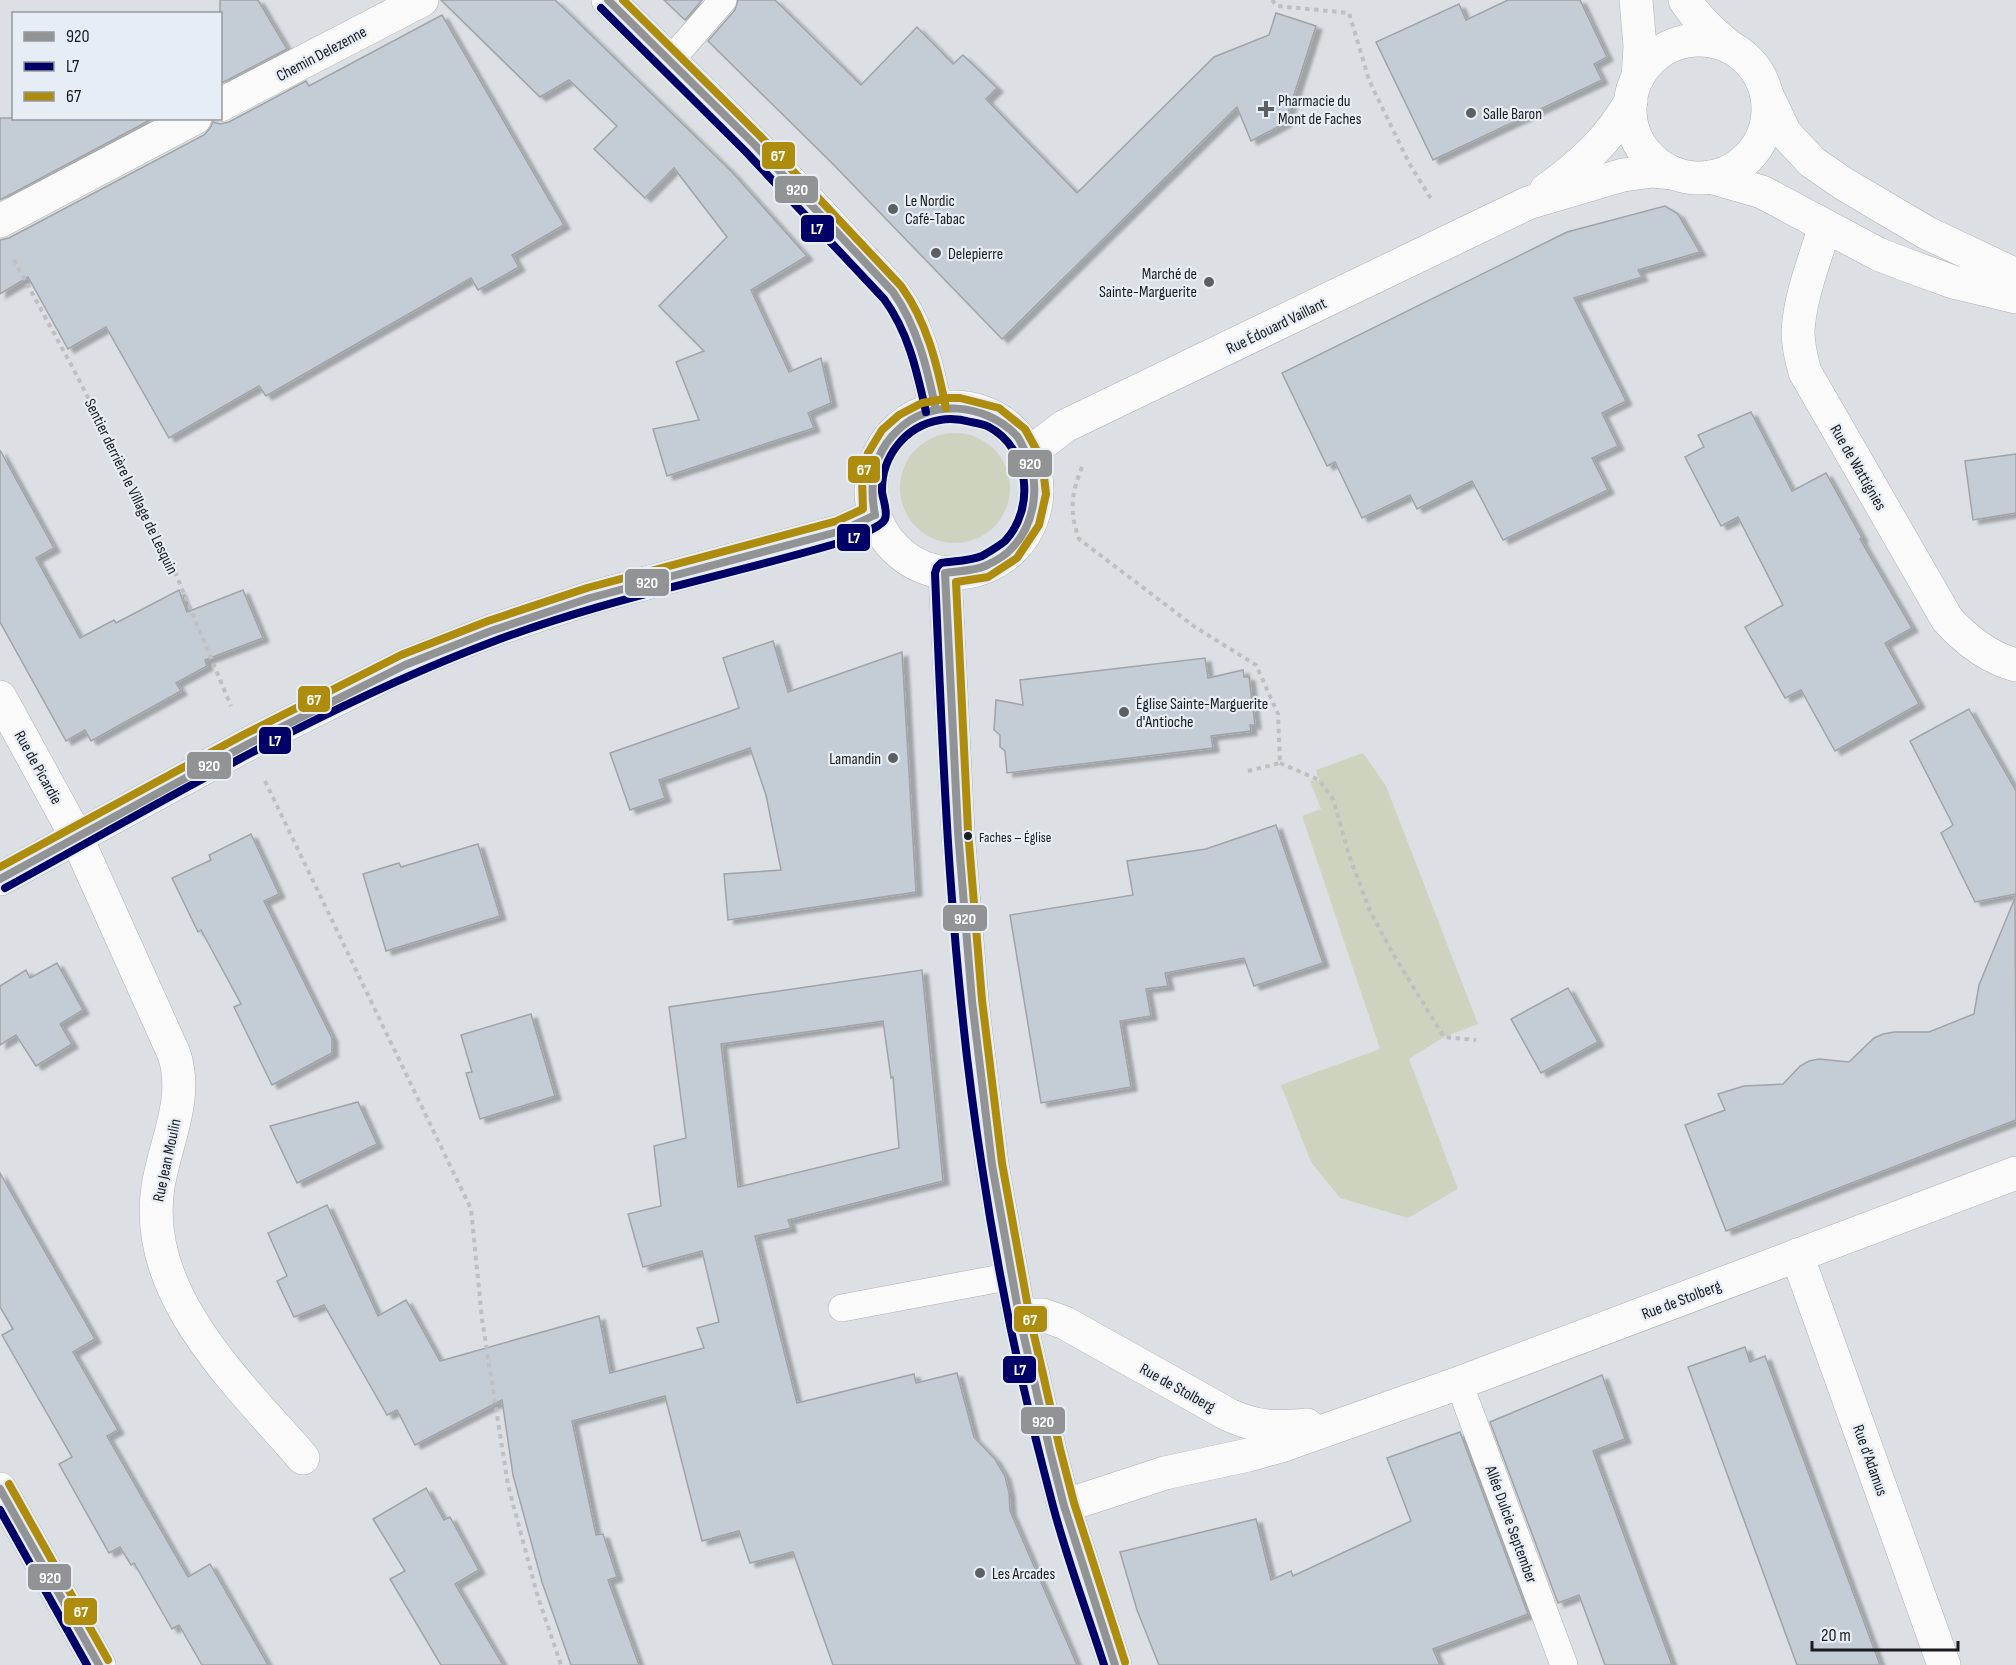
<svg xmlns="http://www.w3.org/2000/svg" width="2016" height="1665" viewBox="0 0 2016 1665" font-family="'Sofia Sans Condensed',sans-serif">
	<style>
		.green { fill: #cdd3bf }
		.building { fill: #c4ccd6; stroke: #a1a4a6; stroke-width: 1.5; fill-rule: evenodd; filter: url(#shadow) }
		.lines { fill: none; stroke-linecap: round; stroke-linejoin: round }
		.lane-casing { stroke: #adb0b3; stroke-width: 28 }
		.street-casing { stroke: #adb0b3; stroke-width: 34 }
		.secondary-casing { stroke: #adb0b3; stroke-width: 34 }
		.path { stroke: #bebfc0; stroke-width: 4; stroke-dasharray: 4.5 4.5; stroke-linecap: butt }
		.lane { stroke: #fafafb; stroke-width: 27 }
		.street { stroke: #fafafb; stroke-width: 33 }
		.secondary { stroke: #fafafb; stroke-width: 33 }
		.bus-1-casing { stroke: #e6edf5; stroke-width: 12 }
		.bus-2-casing { stroke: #e6edf5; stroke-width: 12 }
		.bus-3-casing { stroke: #e6edf5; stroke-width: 12 }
		.bus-1 { stroke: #929394; stroke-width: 8 }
		.bus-2 { stroke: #006; stroke-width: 8 }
		.bus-3 { stroke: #ae8c0d; stroke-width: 8 }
		.poi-dot { fill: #5d6063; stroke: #e6edf5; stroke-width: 2 }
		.bus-dot { fill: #191b1e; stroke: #e6edf5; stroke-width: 2 }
		.labels { text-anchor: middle; stroke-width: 4.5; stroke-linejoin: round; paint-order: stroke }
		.bus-label { font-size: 14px; fill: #191b1e; stroke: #e6edf5; text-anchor: start }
		.street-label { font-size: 16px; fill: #191b1e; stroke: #e6edf5 }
		.poi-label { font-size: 16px; fill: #191b1e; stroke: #e6edf5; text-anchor: start }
		.line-badge { stroke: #e6edf5; stroke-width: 2 }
		.badge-label { font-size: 16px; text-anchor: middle; font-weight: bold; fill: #fff }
	</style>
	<defs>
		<filter id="shadow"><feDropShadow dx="6" dy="4" stdDeviation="1.5" flood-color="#0004"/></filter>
	</defs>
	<rect width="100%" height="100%" fill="#dce0e4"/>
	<g class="green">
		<circle cx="955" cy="488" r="55"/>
		<path d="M 1363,753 L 1386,786 L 1478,1024 L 1444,1037 L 1409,1059 L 1458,1189 L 1408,1218 L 1340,1198 L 1311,1162 L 1281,1085 L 1380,1049 L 1302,816 L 1321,809 L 1310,781 L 1319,780 L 1316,770 Z"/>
	</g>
	<g class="building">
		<path d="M 220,0 L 258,0 L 287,49 L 220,84 Z"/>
		<path d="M 441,0 L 555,0 L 731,171 L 807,256 L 751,290 L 789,372 L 821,358 L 831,403 L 808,413 L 814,428 L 667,476 L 653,429 L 699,420 L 676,362 L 704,351 L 659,306 L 727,237 L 674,168 L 645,198 L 594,149 L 617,126 L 569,80 L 540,97 Z"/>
		<path d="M 664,0 L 702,0 L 685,20 Z"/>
		<path d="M 738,0 L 775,0 L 861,85 L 917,27 L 953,64 L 963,55 L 997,88 L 986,99 L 1077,193 L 1214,57 L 1269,35 L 1276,13 L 1316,26 L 1285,123 L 1251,141 L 1237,107 L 1002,339 L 832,163 L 708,41 L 735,10 Z"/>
		<path d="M 1508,0 L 1580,0 L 1607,57 L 1594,64 L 1602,80 L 1433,160 L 1376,42 L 1459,4 L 1466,20 Z"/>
		<path d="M 442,15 L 564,225 L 512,255 L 519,267 L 478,290 L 471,278 L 266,396 L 259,386 L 169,438 L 106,327 L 68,349 L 28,277 L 0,294 L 0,240 L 9,238 L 204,135 L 210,128 L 213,122 L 220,124 L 229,122 L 306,81 L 309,86 Z"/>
		<path d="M 0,118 L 154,118 L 0,200 Z"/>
		<path d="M 1665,206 L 1678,214 L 1700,252 L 1638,270 L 1642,277 L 1574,298 L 1626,401 L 1602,413 L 1618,446 L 1592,458 L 1608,490 L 1503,540 L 1472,481 L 1417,509 L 1410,495 L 1362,518 L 1335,462 L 1327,466 L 1282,373 L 1567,232 Z"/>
		<path d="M 1751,412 L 1792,491 L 1826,473 L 1862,538 L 1860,539 L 1912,628 L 1885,643 L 1919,704 L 1835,751 L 1801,690 L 1785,698 L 1745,627 L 1783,605 L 1738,517 L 1721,526 L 1685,457 L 1704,447 L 1698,435 Z"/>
		<path d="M 0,450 L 54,548 L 36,558 L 80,638 L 114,620 L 116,623 L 179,590 L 187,612 L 243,590 L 263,638 L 205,660 L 207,666 L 176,683 L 181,691 L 91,741 L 85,730 L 66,741 L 0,622 Z"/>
		<path d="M 2016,454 L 2016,513 L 1973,520 L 1965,461 Z"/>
		<path d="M 773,641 L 788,692 L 902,652 L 916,892 L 728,920 L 724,874 L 781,870 L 766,795 L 750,748 L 659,780 L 665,798 L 630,810 L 610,753 L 739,708 L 723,658 Z"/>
		<path d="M 1205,658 L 1208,678 L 1243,670 L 1244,677 L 1249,677 L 1255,725 L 1250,725 L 1251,731 L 1211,736 L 1213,748 L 1007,773 L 1005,751 L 1000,747 L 1000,735 L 994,730 L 996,700 L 1023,705 L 1020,680 Z"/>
		<path d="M 1969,709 L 2016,791 L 2016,894 L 1975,902 L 1941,833 L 1953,825 L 1910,741 Z"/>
		<path d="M 1276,825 L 1323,963 L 1254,986 L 1244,958 L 1165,973 L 1168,986 L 1146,989 L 1151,1016 L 1120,1021 L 1131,1087 L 1041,1103 L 1010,915 L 1133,895 L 1127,861 L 1206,849 Z"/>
		<path d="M 251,834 L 279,894 L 264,901 L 332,1038 L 332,1053 L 272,1085 L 234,1007 L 241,1004 L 201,930 L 198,932 L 172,878 L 211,860 L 209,855 Z"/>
		<path d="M 478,844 L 500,916 L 386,951 L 363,874 L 399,863 L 401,867 Z"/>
		<path d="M 2015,898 L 2016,1120 L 1726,1231 L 1685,1125 L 1725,1110 L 1718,1094 L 1744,1086 L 1783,1084 L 1800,1066 L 1809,1061 L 1819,1059 L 1849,1062 L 1874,1038 L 1883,1034 L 1894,1032 L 1929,1032 L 1974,1014 L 1979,985 Z"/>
		<path d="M 57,963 L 83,1010 L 60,1024 L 72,1044 L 36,1066 L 16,1035 L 0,1045 L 0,986 L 26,970 L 30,978 Z"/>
		<path d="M 922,970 L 943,1181 L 788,1220 L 791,1228 L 755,1236 L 797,1403 L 914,1374 L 916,1383 L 957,1373 L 974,1437 L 995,1459 L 1005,1476 L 1009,1493 L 1010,1511 L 1077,1665 L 833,1665 L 793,1552 L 750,1563 L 739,1531 L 702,1541 L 665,1396 L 572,1421 L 596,1535 L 603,1534 L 617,1577 L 608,1580 L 639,1665 L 571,1665 L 542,1582 L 513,1475 L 502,1400 L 415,1445 L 397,1410 L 387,1415 L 324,1305 L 294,1317 L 277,1281 L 287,1276 L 268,1233 L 327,1205 L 378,1316 L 406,1300 L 440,1361 L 599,1316 L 610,1373 L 704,1348 L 697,1328 L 719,1322 L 702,1251 L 643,1267 L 628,1214 L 661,1206 L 654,1146 L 686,1138 L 669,1007 ZM 883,1021 L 891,1078 L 893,1077 L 899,1148 L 738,1187 L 721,1044 Z"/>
		<path d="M 1568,988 L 1598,1042 L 1541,1073 L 1511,1019 Z"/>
		<path d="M 531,1014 L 555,1096 L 480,1119 L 466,1073 L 472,1072 L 461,1035 Z"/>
		<path d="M 358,1102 L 377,1144 L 297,1183 L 270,1126 Z"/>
		<path d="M 0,1173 L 95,1339 L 73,1352 L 118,1430 L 107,1436 L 188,1577 L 210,1564 L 268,1665 L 202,1665 L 179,1625 L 172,1629 L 134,1563 L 131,1565 L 120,1547 L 109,1553 L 59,1464 L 72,1457 L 2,1335 L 13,1329 L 0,1307 Z"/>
		<path d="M 1745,1347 L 1750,1362 L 1765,1356 L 1880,1665 L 1797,1665 L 1688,1367 Z"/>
		<path d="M 1602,1375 L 1625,1439 L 1593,1451 L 1672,1665 L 1605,1665 L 1579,1595 L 1558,1603 L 1490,1422 Z"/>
		<path d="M 1460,1432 L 1528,1614 L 1433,1649 L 1440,1665 L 1159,1665 L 1137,1610 L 1120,1552 L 1256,1519 L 1271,1580 L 1291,1571 L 1293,1576 L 1411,1521 L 1387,1458 Z"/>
		<path d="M 426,1488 L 444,1520 L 450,1517 L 479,1570 L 455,1584 L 503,1665 L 441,1665 L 390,1579 L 405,1571 L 373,1519 Z"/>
	</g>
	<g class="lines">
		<defs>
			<g id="lane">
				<path d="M 670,61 L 723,0"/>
				<path d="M 842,1308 L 1012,1276"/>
				<path d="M 1459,1383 L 1564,1665"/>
			</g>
			<g id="street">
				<path d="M 220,105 L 422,0"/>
				<path d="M 0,221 L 195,118"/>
				<path d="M 1825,226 C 1815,259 1800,296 1798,331 C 1798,345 1801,358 1805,372 L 1947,619 C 1966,640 1989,658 2016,665"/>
				<path d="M 0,697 L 76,836 L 174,1054 C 189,1099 165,1142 158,1187 C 141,1294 239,1384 303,1458"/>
				<path d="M 0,879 L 248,744 L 405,665 L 491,631 L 590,598 L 841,531 L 875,515"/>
				<path d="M 1797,1255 L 1944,1665"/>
				<path d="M 1019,1315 L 1043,1315 L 1065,1323 L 1229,1415 C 1258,1428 1276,1428 1307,1425"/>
				<path d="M 0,1489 L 99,1665"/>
				<path d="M 1064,1506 L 1165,1473 L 1248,1455 L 1281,1446 L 1459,1383 L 2016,1173"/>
			</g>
			<g id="secondary">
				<path d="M 608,0 C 686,76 765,153 839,234 C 861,259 891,284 907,314 C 923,345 929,376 936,410"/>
				<path d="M 1636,0 L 1640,46 L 1638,77"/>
				<path d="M 1685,0 C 1697,19 1712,33 1730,47"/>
				<circle cx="1699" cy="109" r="69"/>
				<path d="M 1768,97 L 1785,133 L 1812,162 L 1844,184 L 1927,233 L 2016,275"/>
				<path d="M 1710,177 L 1762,192 L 1878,254 L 1909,266 L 1953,282 L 2016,297"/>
				<path d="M 1546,190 C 1581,165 1610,139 1631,101"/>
				<circle cx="954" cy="490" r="83"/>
				<path d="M 1028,454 L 1065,426 L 1528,203 L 1623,175 L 1653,171 L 1673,173"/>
				<path d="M 945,573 L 958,832 L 972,1001 L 992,1165 L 1019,1315 L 1050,1451 L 1064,1506 L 1115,1665"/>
			</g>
		</defs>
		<use href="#lane" class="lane-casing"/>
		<use href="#street" class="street-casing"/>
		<use href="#secondary" class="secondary-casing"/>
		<g class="path">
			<path d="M 1272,0 L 1277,6 L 1349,13 L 1369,80 L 1409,163 L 1433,202"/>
			<path d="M 14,260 L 74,370 L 167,553 L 231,706"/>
			<path d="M 1082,467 C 1071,495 1069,511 1079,539 L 1195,627 L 1256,665 L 1278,714 L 1280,763 L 1244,772"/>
			<path d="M 1280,763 L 1319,780 L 1333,799 L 1350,858 L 1370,911 L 1393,954 L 1444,1037 L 1476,1040"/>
			<path d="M 265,781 L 471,1209 L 482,1319 L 508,1485 L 537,1594 L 561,1665"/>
		</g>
		<use href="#lane" class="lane"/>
		<use href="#street" class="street"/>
		<use href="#secondary" class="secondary"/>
		<defs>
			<g id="bus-1">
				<path d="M 608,0 L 754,144 L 893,292 C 918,328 927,368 936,410"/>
				<path d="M 875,515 C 869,484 873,454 897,431 C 929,398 985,403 1016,435 C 1020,439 1022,446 1025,451 C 1041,481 1036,523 1012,548 C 1006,555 994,562 985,566 C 974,571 957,571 945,573 L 958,832 L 972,1001 L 992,1165 L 1019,1315 L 1050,1451 L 1064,1506 L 1115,1665"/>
				<path d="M 0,879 L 248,744 L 405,665 L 491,631 L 590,598 L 841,531 L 875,515"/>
				<path d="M 0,1489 L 99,1665"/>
			</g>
			<g id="bus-2">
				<path d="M 601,8 L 746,152 L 884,299 C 909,333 917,372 926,412"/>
				<path d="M 5,888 C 164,801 322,706 492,642 C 607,598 728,576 845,541 C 854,537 882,527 885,519 C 888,511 883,500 882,492 C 881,457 905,426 940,420 C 951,418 960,419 971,422 C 977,423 984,424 989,427 C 1029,448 1036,508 1005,541 C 999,546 989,552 982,556 C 970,561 954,561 941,563 L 937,567 L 935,573 C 943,771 951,971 982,1167 C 999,1281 1023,1395 1053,1506 C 1067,1559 1087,1612 1104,1665"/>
				<path d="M 0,1510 L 87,1665"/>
			</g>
			<g id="bus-3">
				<path d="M 623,0 L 761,137 L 901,286 C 927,322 937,364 946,408"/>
				<path d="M 0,867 L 243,735 L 401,655 L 488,621 L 587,588 L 837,521 L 863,509 L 862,479 L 868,453 L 882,430 L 899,415 L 922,403 L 949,398 L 960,398 L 999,408 L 1025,429 L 1042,460 L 1046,494 L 1039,525 L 1017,558 L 988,577 L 956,582 L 968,831 L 982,1000 L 1002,1163 L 1029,1313 L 1060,1449 L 1074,1503 L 1125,1662"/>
				<path d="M 9,1484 L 108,1660"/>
			</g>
		</defs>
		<use href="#bus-1" class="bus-1-casing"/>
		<use href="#bus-2" class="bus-2-casing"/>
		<use href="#bus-3" class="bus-3-casing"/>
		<use href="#bus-1" class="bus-1"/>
		<use href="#bus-2" class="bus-2"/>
		<use href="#bus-3" class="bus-3"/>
	</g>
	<g class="poi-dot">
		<path d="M1263 100h6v6h6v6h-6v6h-6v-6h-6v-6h6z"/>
		<circle cx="1471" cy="113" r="6"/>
		<circle cx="893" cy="209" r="6"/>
		<circle cx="936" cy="253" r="6"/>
		<circle cx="1209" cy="282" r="6"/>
		<circle cx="1124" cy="712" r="6"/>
		<circle cx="893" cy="758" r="6"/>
		<circle cx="980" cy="1573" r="6"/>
	</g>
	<circle class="bus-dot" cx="968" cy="836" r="5"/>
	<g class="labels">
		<g class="bus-label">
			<text x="979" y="842">Faches – Église</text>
		</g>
		<g class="street-label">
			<text transform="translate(321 53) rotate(-28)" y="6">Chemin Delezenne</text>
			<text transform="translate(1276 325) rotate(-26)" y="6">Rue Édouard Vaillant</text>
			<text transform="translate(1859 467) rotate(60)" y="6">Rue de Wattignies</text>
			<text transform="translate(132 486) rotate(64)" y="6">Sentier derrière le Village de Lesquin</text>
			<text transform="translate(39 767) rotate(61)" y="6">Rue de Picardie</text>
			<text transform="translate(166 1160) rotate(-78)" y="6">Rue Jean Moulin</text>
			<text transform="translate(1681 1299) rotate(-21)" y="6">Rue de Stolberg</text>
			<text transform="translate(1178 1387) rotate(29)" y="6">Rue de Stolberg</text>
			<text transform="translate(1871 1460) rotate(70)" y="6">Rue d'Adamus</text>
			<text transform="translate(1512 1524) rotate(70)" y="6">Allée Dulcie September</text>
		</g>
		<g class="poi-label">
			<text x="1278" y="106">Pharmacie du<tspan x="1278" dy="18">Mont de Faches</tspan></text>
			<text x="1483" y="119">Salle Baron</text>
			<text x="905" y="206">Le Nordic<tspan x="905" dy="18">Café-Tabac</tspan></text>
			<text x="948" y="259">Delepierre</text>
			<text x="1197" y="279" text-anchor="end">Marché de<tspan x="1197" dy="18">Sainte-Marguerite</tspan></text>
			<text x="1136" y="709">Église Sainte-Marguerite<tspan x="1136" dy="18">d'Antioche</tspan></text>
			<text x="881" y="764" text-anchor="end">Lamandin</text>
			<text x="992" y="1579">Les Arcades</text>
		</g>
	</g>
	<g class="line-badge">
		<rect x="761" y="141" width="35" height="29" rx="6" fill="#ae8c0d"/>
		<rect x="774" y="175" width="45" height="29" rx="6" fill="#929394"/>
		<rect x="800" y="214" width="35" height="29" rx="6" fill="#006"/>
		<rect x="1007" y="449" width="46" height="29" rx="6" fill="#929394"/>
		<rect x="847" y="455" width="34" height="29" rx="6" fill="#ae8c0d"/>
		<rect x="836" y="523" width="35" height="29" rx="6" fill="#006"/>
		<rect x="624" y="568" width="46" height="29" rx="6" fill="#929394"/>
		<rect x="297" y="685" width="34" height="28" rx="6" fill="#ae8c0d"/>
		<rect x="258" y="726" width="34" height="29" rx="6" fill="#006"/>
		<rect x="186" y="751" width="46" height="29" rx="6" fill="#929394"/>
		<rect x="942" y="904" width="46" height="28" rx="6" fill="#929394"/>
		<rect x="1013" y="1305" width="35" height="28" rx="6" fill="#ae8c0d"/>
		<rect x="1002" y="1355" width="35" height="29" rx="6" fill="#006"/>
		<rect x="1020" y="1406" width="46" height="29" rx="6" fill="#929394"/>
		<rect x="27" y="1563" width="45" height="28" rx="6" fill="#929394"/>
		<rect x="63" y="1597" width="35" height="29" rx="6" fill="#ae8c0d"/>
	</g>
	<g class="badge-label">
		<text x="778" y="161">67</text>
		<text x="797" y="195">920</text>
		<text x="817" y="234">L7</text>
		<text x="1030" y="469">920</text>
		<text x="864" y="475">67</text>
		<text x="854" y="543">L7</text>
		<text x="647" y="588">920</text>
		<text x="314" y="705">67</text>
		<text x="275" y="746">L7</text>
		<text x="209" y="771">920</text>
		<text x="965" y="924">920</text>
		<text x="1030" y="1325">67</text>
		<text x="1020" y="1375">L7</text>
		<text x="1043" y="1427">920</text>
		<text x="50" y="1583">920</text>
		<text x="81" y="1617">67</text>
	</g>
	<rect x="12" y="12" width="210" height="108" fill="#e6edf5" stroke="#94999f" stroke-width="1.5"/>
	<rect x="24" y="32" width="30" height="9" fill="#929394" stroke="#94999f" stroke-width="1.5"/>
	<text x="66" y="42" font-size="18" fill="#191b1e">920</text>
	<rect x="24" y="62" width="30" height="9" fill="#000066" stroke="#94999f" stroke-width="1.5"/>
	<text x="66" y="72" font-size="18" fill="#191b1e">L7</text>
	<rect x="24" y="92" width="30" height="9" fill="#ae8c0d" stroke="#94999f" stroke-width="1.5"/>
	<text x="66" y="102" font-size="18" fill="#191b1e">67</text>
	<path d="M1812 1641v9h146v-9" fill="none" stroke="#191b1e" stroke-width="3"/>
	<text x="1821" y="1641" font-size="18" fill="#191b1e" stroke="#e6edf5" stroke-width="4.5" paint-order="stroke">20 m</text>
</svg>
